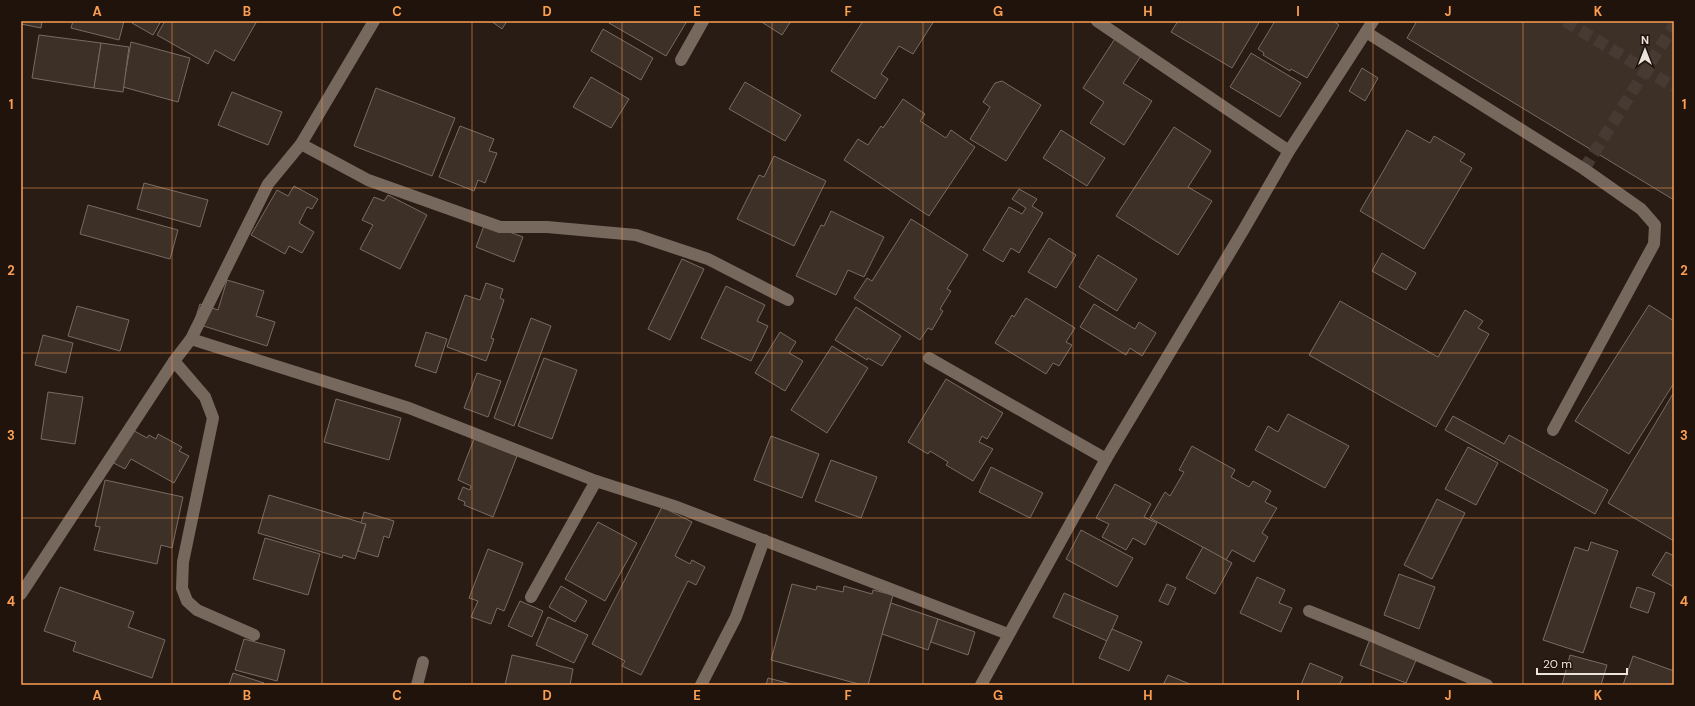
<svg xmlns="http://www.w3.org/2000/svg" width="1695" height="706" viewBox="0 0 1695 706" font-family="'DM Sans',sans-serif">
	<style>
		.building { fill: #3d3027; stroke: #7a6b61 }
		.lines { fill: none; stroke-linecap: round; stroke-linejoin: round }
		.minor-tunnel { stroke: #463a32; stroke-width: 12; stroke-dasharray: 12 6; stroke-linecap: butt }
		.minor { stroke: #77685e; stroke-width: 12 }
		.grid { fill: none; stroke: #fc9e52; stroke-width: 1; stroke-opacity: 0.55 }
		.neatline { fill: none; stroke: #fc9e52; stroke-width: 1.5 }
		.grid-label { font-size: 13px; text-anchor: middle; font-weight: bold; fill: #fc9e52 }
	</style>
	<rect width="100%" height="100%" fill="#291c14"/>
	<g class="building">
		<path d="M 21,21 L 42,21 L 41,28 L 21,24 Z"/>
		<path d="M 73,21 L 124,21 L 119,40 L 71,28 Z"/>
		<path d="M 133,21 L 161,21 L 153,35 L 132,23 Z"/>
		<path d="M 165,21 L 257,21 L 234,61 L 215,50 L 208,64 L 157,35 Z"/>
		<path d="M 491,21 L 507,21 L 502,29 Z"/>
		<path d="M 610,21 L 687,21 L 666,56 L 609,23 Z"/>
		<path d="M 760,21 L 791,21 L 782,35 Z"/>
		<path d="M 863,21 L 934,21 L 913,54 L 899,46 L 881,74 L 888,79 L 875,99 L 831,71 Z"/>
		<path d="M 1178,21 L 1260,21 L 1232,68 L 1171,32 Z"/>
		<path d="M 1275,21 L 1333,21 L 1339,25 L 1307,78 L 1291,69 L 1290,71 L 1263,55 L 1264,53 L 1258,49 Z"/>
		<path d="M 1417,21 L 1674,21 L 1674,200 L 1407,38 Z"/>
		<path d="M 603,29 L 653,58 L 641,80 L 591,51 Z"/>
		<path d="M 39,35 L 101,43 L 94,88 L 32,78 Z"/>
		<path d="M 1116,37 L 1143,53 L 1123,83 L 1152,101 L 1124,145 L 1090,123 L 1104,102 L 1083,88 Z"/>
		<path d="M 131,42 L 190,58 L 178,102 L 123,87 Z"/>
		<path d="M 101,43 L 129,47 L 123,92 L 94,88 Z"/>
		<path d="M 1251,53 L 1301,83 L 1280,117 L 1230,87 Z"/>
		<path d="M 1362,68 L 1378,78 L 1365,101 L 1349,91 Z"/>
		<path d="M 591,77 L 629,99 L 611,128 L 573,107 Z"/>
		<path d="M 1002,81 L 1041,105 L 1006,161 L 970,139 L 990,107 L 983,102 L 995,83 Z"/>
		<path d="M 745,82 L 801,115 L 785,141 L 729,109 Z"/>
		<path d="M 376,88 L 455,118 L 432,176 L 354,146 Z"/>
		<path d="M 232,92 L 282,112 L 268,145 L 218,125 Z"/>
		<path d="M 903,99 L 925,114 L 920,121 L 946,138 L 951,130 L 975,147 L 929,216 L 844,160 L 858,139 L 868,145 L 881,126 L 883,128 Z"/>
		<path d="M 460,126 L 494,139 L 489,151 L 497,153 L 485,183 L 478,180 L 474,191 L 439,177 Z"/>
		<path d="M 1174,127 L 1211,151 L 1188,187 L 1212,201 L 1178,255 L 1116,216 Z"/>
		<path d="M 1061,130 L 1105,158 L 1087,186 L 1043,158 Z"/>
		<path d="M 1407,130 L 1430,143 L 1434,136 L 1465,154 L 1460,161 L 1472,168 L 1424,249 L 1360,211 Z"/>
		<path d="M 774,156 L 826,181 L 794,246 L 737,219 L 759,175 L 764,177 Z"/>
		<path d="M 144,183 L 208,200 L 200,227 L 137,209 Z"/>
		<path d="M 294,186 L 318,199 L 312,209 L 307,207 L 299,223 L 314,232 L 302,253 L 289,246 L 285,254 L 251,235 L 277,190 L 288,196 Z"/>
		<path d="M 1019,189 L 1037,199 L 1032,206 L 1043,213 L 1019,253 L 1011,248 L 1003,262 L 983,250 L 1009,207 L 1022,214 L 1026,208 L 1012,199 Z"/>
		<path d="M 388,195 L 427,215 L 400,269 L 360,249 L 373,225 L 362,220 L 374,197 L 384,201 Z"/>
		<path d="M 88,205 L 178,230 L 170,259 L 80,234 Z"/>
		<path d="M 831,211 L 884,237 L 864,277 L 848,270 L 836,295 L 796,276 L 821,225 L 824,226 Z"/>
		<path d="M 911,219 L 968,255 L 947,289 L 951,291 L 940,309 L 943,311 L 932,330 L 928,328 L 920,340 L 854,298 L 867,278 L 872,281 Z"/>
		<path d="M 485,223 L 523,237 L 514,262 L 476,247 Z"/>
		<path d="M 1049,238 L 1076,255 L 1056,288 L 1028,272 Z"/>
		<path d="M 1382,253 L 1416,273 L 1406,290 L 1372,271 Z"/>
		<path d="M 1098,255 L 1137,279 L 1117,311 L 1079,287 Z"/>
		<path d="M 682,259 L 704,269 L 670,340 L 648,329 Z"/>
		<path d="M 227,280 L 264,291 L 256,316 L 275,322 L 267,346 L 194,323 L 200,304 L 218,310 Z"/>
		<path d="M 486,283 L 503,289 L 500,298 L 504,300 L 491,338 L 494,339 L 486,361 L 447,347 L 465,295 L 480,300 Z"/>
		<path d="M 726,286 L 765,305 L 757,321 L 768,326 L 751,361 L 701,338 Z"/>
		<path d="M 1026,298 L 1075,328 L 1066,342 L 1072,345 L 1059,366 L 1053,363 L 1046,374 L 995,343 L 1012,315 L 1014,317 Z"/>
		<path d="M 1340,301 L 1438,357 L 1465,310 L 1483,321 L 1478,328 L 1489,334 L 1436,427 L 1309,355 Z"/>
		<path d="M 1094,304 L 1135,329 L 1139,322 L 1156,333 L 1142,356 L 1130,348 L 1126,355 L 1080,327 Z"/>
		<path d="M 1649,305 L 1674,321 L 1674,383 L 1629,454 L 1575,421 Z"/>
		<path d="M 77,306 L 129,320 L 120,351 L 68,336 Z"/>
		<path d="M 856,307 L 901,336 L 882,366 L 868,358 L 867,360 L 835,340 Z"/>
		<path d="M 531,318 L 551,326 L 514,426 L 494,418 Z"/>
		<path d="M 426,332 L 447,339 L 436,373 L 415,366 Z"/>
		<path d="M 780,332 L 796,342 L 789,353 L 803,361 L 785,391 L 755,373 Z"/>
		<path d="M 43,335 L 73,343 L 66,373 L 35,365 Z"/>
		<path d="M 832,346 L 868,368 L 827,433 L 791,410 Z"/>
		<path d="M 544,358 L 577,370 L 552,439 L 518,426 Z"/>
		<path d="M 477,373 L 501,381 L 488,417 L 464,408 Z"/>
		<path d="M 946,379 L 1003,413 L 987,439 L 982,436 L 979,442 L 993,449 L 973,481 L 946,465 L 948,462 L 930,451 L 928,454 L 908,442 Z"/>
		<path d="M 48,392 L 83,397 L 75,444 L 41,439 Z"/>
		<path d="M 1674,392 L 1674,541 L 1608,503 Z"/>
		<path d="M 336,399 L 401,418 L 389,460 L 324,442 Z"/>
		<path d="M 1288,414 L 1349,446 L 1325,488 L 1255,450 L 1268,426 L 1278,432 Z"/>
		<path d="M 1453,416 L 1504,444 L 1509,435 L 1608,490 L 1595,514 L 1445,430 Z"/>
		<path d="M 129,428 L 147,438 L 149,435 L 156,439 L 158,434 L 182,447 L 179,451 L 189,456 L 174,483 L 131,459 L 125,469 L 110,461 Z"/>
		<path d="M 771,436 L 819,454 L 802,498 L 754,480 Z"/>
		<path d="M 474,439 L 517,456 L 493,517 L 464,505 L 465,502 L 458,499 L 463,487 L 470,490 L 471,486 L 458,480 Z"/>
		<path d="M 1192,446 L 1235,470 L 1231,477 L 1249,487 L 1253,481 L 1271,491 L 1265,502 L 1277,508 L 1262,533 L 1268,537 L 1254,562 L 1232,550 L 1226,560 L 1150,518 L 1165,492 L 1170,496 L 1184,472 L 1179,470 Z"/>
		<path d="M 1468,447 L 1498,463 L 1476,505 L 1445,489 Z"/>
		<path d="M 831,460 L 877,477 L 861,518 L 815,501 Z"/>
		<path d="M 991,467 L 1043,493 L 1030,518 L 979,492 Z"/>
		<path d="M 105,480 L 183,497 L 172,548 L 161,545 L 157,564 L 94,550 L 100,527 L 95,526 Z"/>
		<path d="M 1115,484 L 1151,504 L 1144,517 L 1157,523 L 1145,545 L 1133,538 L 1126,550 L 1102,537 L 1109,524 L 1096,518 Z"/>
		<path d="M 269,495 L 366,524 L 355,559 L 343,555 L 342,558 L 258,533 Z"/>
		<path d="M 1437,499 L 1465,513 L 1432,579 L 1404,565 Z"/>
		<path d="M 662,507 L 692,522 L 675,556 L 690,564 L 692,560 L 705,567 L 696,585 L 688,581 L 641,675 L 622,666 L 625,661 L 592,644 Z"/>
		<path d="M 364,512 L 394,521 L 389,538 L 384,536 L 378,557 L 358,551 L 366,524 L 361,523 Z"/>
		<path d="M 598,522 L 637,543 L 605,601 L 565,579 Z"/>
		<path d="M 1081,530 L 1133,558 L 1117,587 L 1066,559 Z"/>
		<path d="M 265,538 L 320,554 L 308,595 L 253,579 Z"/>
		<path d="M 1591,542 L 1618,551 L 1583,653 L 1543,640 L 1575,547 L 1588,551 Z"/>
		<path d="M 1203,547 L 1232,563 L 1215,594 L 1186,578 Z"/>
		<path d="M 488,549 L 523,563 L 504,611 L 497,608 L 491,624 L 471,617 L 478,601 L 469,598 Z"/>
		<path d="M 1666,552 L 1674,556 L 1674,587 L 1652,575 Z"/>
		<path d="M 1399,574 L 1435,587 L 1419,629 L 1384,615 Z"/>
		<path d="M 1257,577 L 1285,590 L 1279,603 L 1292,608 L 1281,632 L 1240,613 Z"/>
		<path d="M 792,584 L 816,590 L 817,586 L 843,592 L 844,586 L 872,594 L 873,590 L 893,595 L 868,685 L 862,685 L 771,660 Z"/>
		<path d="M 1167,584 L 1176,588 L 1168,605 L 1159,601 Z"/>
		<path d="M 561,586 L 587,601 L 575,622 L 549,607 Z"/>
		<path d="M 60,587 L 134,612 L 128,627 L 165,640 L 152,678 L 73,651 L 76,642 L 44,631 Z"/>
		<path d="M 1637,587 L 1655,593 L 1648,613 L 1630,607 Z"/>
		<path d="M 1064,593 L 1118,616 L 1107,641 L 1053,617 Z"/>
		<path d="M 520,601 L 543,611 L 532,637 L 508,626 Z"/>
		<path d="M 891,603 L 938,619 L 928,650 L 882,634 Z"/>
		<path d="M 548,617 L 588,635 L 574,663 L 536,645 Z"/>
		<path d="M 938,619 L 975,632 L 968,655 L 931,642 Z"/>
		<path d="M 1112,629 L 1142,642 L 1129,671 L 1099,658 Z"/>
		<path d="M 244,639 L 285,650 L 277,681 L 235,670 Z"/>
		<path d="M 1370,639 L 1417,658 L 1406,683 L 1360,665 Z"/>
		<path d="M 512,655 L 573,669 L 570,685 L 505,685 Z"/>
		<path d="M 1570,655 L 1607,665 L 1601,685 L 1562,685 Z"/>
		<path d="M 1633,656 L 1674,671 L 1674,685 L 1623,685 Z"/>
		<path d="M 1310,663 L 1343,677 L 1339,685 L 1301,685 Z"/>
		<path d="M 233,673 L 264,683 L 263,685 L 229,685 Z"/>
		<path d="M 1168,675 L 1192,685 L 1163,685 Z"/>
		<path d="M 768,678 L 795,685 L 766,685 Z"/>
	</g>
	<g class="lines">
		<g class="minor-tunnel">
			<path d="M 1565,21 L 1674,87"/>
			<path d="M 1584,169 L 1674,25"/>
		</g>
		<g class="minor">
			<path d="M 1097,21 L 1289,151"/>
			<path d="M 1366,32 L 1584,169 L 1641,209 L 1655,225 L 1654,244 L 1553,430"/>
			<path d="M 681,60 L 703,21"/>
			<path d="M 301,144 L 368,180 L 500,227 L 547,227 L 636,235 L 708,259 L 788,300"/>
			<path d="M 191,339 L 409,408 L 596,481 L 677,507 L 1008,634"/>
			<path d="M 929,358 L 1106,459"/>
			<path d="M 174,361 L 205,397 L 213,418 L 183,562 L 182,588 L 187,601 L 197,610 L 254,635"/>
			<path d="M 21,594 L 174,361 L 191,339 L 268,184 L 301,144 L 374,21"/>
			<path d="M 531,597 L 596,481"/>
			<path d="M 1309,611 L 1374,637 L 1487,685"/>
			<path d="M 417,685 L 423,662"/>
			<path d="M 701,685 L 736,617 L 764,540"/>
			<path d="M 981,685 L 1106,459 L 1244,229 L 1289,151 L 1373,21"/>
		</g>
	</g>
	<path class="grid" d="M 172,21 L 172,685M 322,21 L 322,685M 472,21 L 472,685M 622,21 L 622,685M 772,21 L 772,685M 923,21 L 923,685M 1073,21 L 1073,685M 1223,21 L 1223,685M 1373,21 L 1373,685M 1523,21 L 1523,685M 21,188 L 1674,188M 21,353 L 1674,353M 21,518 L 1674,518"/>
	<rect width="1695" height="706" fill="none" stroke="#1f130b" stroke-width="44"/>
	<g transform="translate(1645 50)" stroke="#1f130b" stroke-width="3" paint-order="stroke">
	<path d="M0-3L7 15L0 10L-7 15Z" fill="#ece3dd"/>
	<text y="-6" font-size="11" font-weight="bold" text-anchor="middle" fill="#ece3dd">N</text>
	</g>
	<path d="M1537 668v6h90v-6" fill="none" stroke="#ece3dd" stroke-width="2"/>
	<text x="1543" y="668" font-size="12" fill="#ece3dd" stroke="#1f130b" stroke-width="3" paint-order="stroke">20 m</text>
	<rect x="22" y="22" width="1651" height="662" class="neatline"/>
	<g class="grid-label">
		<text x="97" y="16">A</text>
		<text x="247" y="16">B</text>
		<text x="397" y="16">C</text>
		<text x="547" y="16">D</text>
		<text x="697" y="16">E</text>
		<text x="848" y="16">F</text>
		<text x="998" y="16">G</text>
		<text x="1148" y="16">H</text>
		<text x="1298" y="16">I</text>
		<text x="1448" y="16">J</text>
		<text x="1598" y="16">K</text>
		<text x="11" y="109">1</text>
		<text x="1684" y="109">1</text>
		<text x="11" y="275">2</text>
		<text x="1684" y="275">2</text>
		<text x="11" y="440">3</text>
		<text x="1684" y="440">3</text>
		<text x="11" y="606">4</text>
		<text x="1684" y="606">4</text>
		<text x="97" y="700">A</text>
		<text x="247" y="700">B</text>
		<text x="397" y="700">C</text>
		<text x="547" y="700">D</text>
		<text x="697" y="700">E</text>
		<text x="848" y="700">F</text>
		<text x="998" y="700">G</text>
		<text x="1148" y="700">H</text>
		<text x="1298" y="700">I</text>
		<text x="1448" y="700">J</text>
		<text x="1598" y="700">K</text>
	</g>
</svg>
